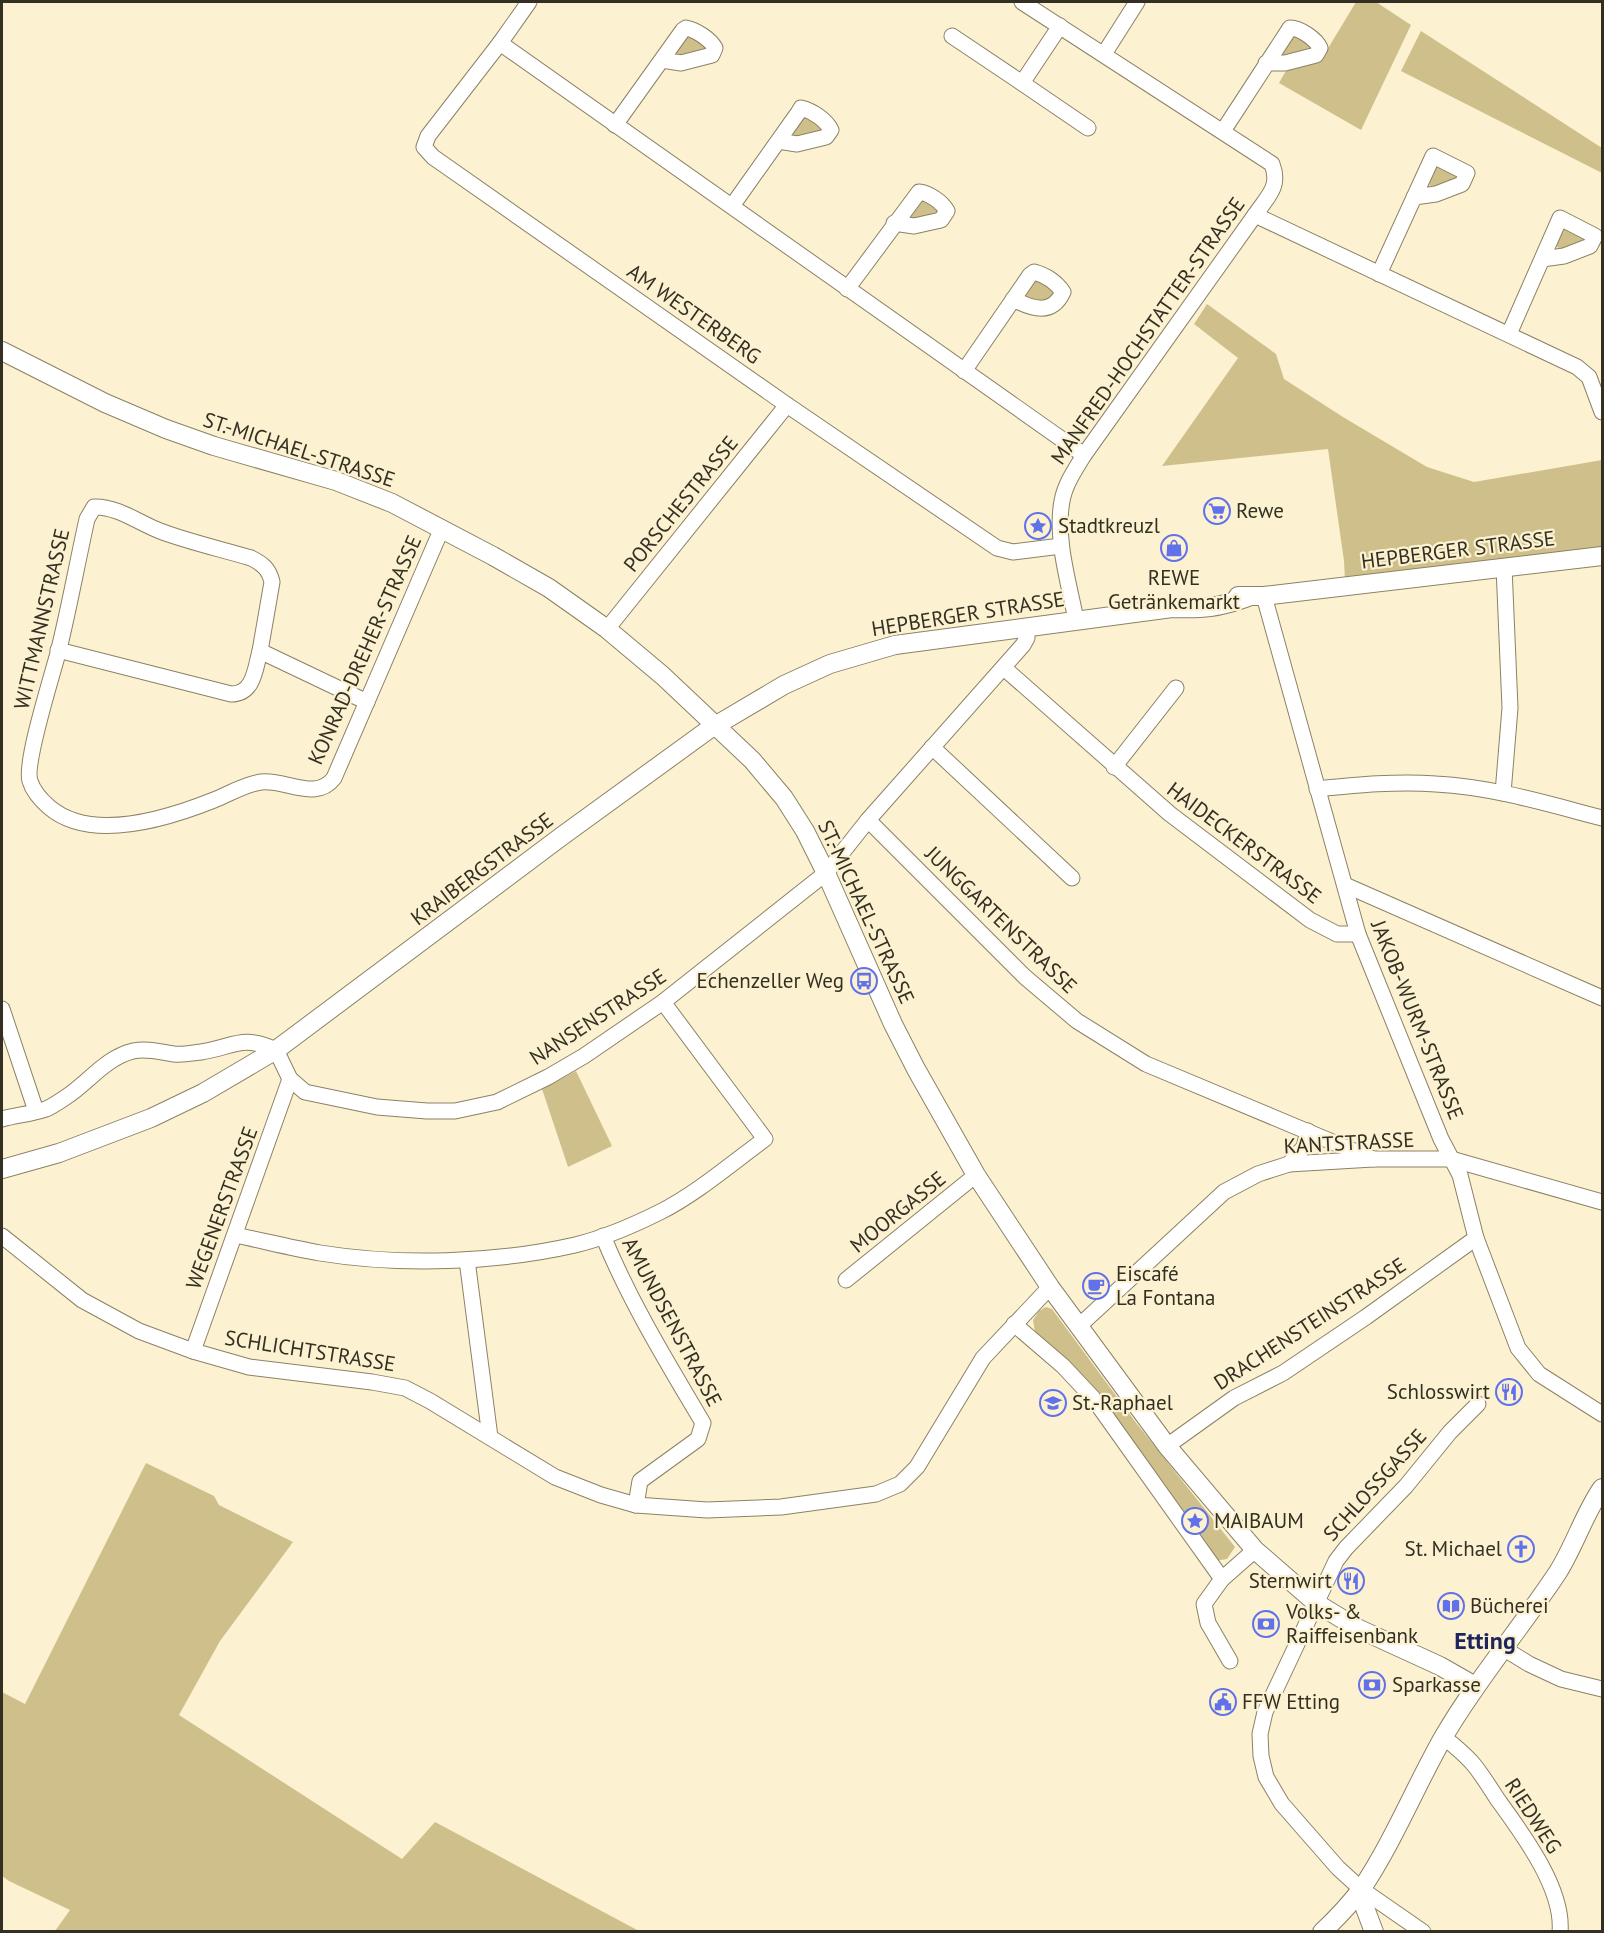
<svg xmlns="http://www.w3.org/2000/svg" width="1604" height="1933" viewBox="0 0 1604 1933" font-family="'PT Sans',sans-serif">
	<style>
		.green { fill: #cfc08b }
		.lines { fill: none; stroke-linecap: round; stroke-linejoin: round }
		.minor-casing { stroke: #8b8264; stroke-width: 17 }
		.tertiary-casing { stroke: #8b8264; stroke-width: 20 }
		.minor { stroke: #fff; stroke-width: 15 }
		.tertiary { stroke: #fff; stroke-width: 18 }
		.labels { text-anchor: middle; stroke-width: 4.5; stroke-linejoin: round; paint-order: stroke }
		.street-label { font-size: 21px; fill: #333023; stroke: #fcf2d1 }
		.poi-label { font-size: 21px; fill: #333023; stroke: #fcf2d1; text-anchor: start }
		.quarter-label { font-size: 24px; font-weight: bold; fill: #1e245d; stroke: #fcf2d1 }
	</style>
	<rect width="100%" height="100%" fill="#fcf2d1"/>
	<g class="green">
		<path d="M 1356,2 L 1376,2 L 1411,25 L 1361,130 L 1279,83 L 1287,69 L 1321,60 Z"/>
		<path d="M 1421,31 L 1602,148 L 1602,173 L 1401,71 Z"/>
		<path d="M 688,34 L 707,48 L 703,54 L 683,57 L 675,52 Z"/>
		<path d="M 1294,35 L 1314,49 L 1291,59 L 1281,53 Z"/>
		<path d="M 804,115 L 824,129 L 820,135 L 799,139 L 792,133 Z"/>
		<path d="M 1437,165 L 1459,176 L 1456,183 L 1437,189 L 1427,184 Z"/>
		<path d="M 921,198 L 940,211 L 936,217 L 915,221 L 908,215 Z"/>
		<path d="M 1564,227 L 1587,238 L 1584,245 L 1565,251 L 1555,246 Z"/>
		<path d="M 1036,279 L 1056,293 L 1052,299 L 1031,303 L 1023,297 Z"/>
		<path d="M 1207,304 L 1276,354 L 1284,379 L 1343,417 L 1427,467 L 1474,482 L 1602,460 L 1602,548 L 1345,581 L 1344,561 L 1328,449 L 1162,466 L 1238,358 L 1194,324 Z"/>
		<path d="M 576,1071 L 612,1146 L 568,1167 L 542,1089 Z"/>
		<path d="M 1046,1307 L 1052,1309 L 1137,1424 L 1235,1547 L 1227,1559 L 1215,1561 L 1081,1375 L 1035,1332 L 1033,1320 L 1039,1311 Z"/>
		<path d="M 146,1463 L 214,1496 L 219,1505 L 293,1542 L 220,1641 L 179,1715 L 402,1859 L 435,1822 L 639,1931 L 55,1931 L 70,1910 L 9,1881 L 2,1876 L 2,1692 L 25,1704 Z"/>
	</g>
	<g class="lines">
		<defs>
			<g id="minor">
				<path d="M 529,2 L 500,43 L 428,136 L 424,147 L 433,157 L 787,405 L 997,548 L 1013,552 L 1061,546"/>
				<path d="M 1022,2 L 1272,164 C 1281,187 1267,197 1255,215 L 1084,455 C 1075,470 1065,484 1062,501 C 1055,539 1069,583 1076,620"/>
				<path d="M 1060,26 L 1022,83 L 1088,128"/>
				<path d="M 952,36 L 1022,83"/>
				<path d="M 500,43 L 1084,455"/>
				<path d="M 1104,54 L 1137,2"/>
				<path d="M 615,125 L 683,30 L 686,28 C 696,30 710,39 715,48 L 712,55 L 681,63 L 662,60"/>
				<path d="M 1223,131 L 1290,28 C 1300,28 1316,39 1320,48 L 1316,55 L 1285,63 L 1266,63"/>
				<path d="M 732,206 L 798,113 L 801,108 C 813,111 826,120 831,130 L 826,137 L 797,144 L 778,141"/>
				<path d="M 1255,215 L 1577,367 L 1589,377 L 1602,412"/>
				<path d="M 1379,274 L 1433,156 L 1467,173 L 1462,184 L 1436,194 L 1414,197"/>
				<path d="M 847,289 L 919,192 C 929,193 942,202 947,211 L 941,220 L 914,226 L 894,223"/>
				<path d="M 1509,334 L 1560,218 L 1595,236 L 1590,246 L 1564,256 L 1542,259"/>
				<path d="M 964,371 L 1030,275 L 1034,272 C 1045,275 1056,282 1063,292 C 1052,316 1032,309 1013,299"/>
				<path d="M 1264,596 L 1358,934 L 1441,1139 L 1460,1175 L 1476,1238 L 1518,1348 L 1539,1374 L 1602,1414"/>
				<path d="M 607,629 L 787,405"/>
				<path d="M 58,650 L 231,694 C 254,694 255,669 260,651 L 367,702"/>
				<path d="M 260,651 L 272,582 C 269,569 263,564 251,558 C 221,549 189,542 160,531 C 139,523 117,506 94,507 L 87,519 C 77,564 69,609 58,653 C 52,676 24,764 30,781 C 33,791 41,800 49,807 C 91,843 169,818 214,800 C 229,794 245,784 261,782 C 286,779 316,802 334,778 L 442,528"/>
				<path d="M 1004,668 L 1170,814 L 1310,920 L 1337,934 L 1358,934"/>
				<path d="M 932,747 L 1072,878"/>
				<path d="M 1114,767 L 1176,688"/>
				<path d="M 1317,789 C 1357,785 1396,781 1436,784 C 1493,787 1548,804 1602,818"/>
				<path d="M 1503,793 L 1510,708 L 1504,567"/>
				<path d="M 868,820 L 1025,977 L 1077,1021 L 1146,1064 L 1373,1159"/>
				<path d="M 1345,885 L 1602,998"/>
				<path d="M 2,1009 L 36,1111"/>
				<path d="M 2,1119 C 16,1115 32,1114 46,1109 C 53,1106 60,1101 66,1097 C 89,1082 105,1058 133,1051 C 147,1048 160,1052 174,1054 C 183,1055 192,1053 201,1052 C 234,1047 241,1034 276,1050 L 290,1079 L 305,1092 L 377,1107 L 427,1111 L 455,1111 L 497,1102 L 548,1077 L 584,1056 L 663,1002 L 826,873 L 868,820 L 1023,645 L 1027,638 L 1027,627"/>
				<path d="M 1289,1164 L 1304,1147 L 1308,1131"/>
				<path d="M 235,1235 C 264,1241 292,1248 320,1253 C 400,1266 496,1263 575,1245 C 604,1238 634,1225 660,1212 C 696,1194 732,1163 765,1139 L 663,1002"/>
				<path d="M 2,1236 L 82,1300 L 139,1331 L 193,1351 L 249,1367 L 372,1382 L 405,1388 L 430,1401 L 555,1477 L 601,1495 L 636,1505 L 707,1510 L 781,1507 L 876,1494 L 900,1484 L 917,1467 L 983,1358 L 1050,1287"/>
				<path d="M 603,1236 C 630,1302 667,1362 703,1423 L 698,1439 L 640,1481 L 636,1505"/>
				<path d="M 467,1260 L 490,1437"/>
				<path d="M 846,1280 L 976,1175"/>
				<path d="M 1014,1324 L 1063,1366 L 1093,1398 L 1222,1579 L 1255,1550"/>
				<path d="M 1079,1326 L 1224,1192 L 1258,1174 L 1289,1164 L 1373,1159 L 1451,1159 L 1602,1202"/>
				<path d="M 193,1351 L 290,1079"/>
				<path d="M 1167,1446 L 1234,1398 L 1283,1373 L 1366,1317 L 1476,1238"/>
				<path d="M 1222,1579 L 1204,1604 L 1208,1623 L 1230,1661"/>
				<path d="M 1503,1648 L 1529,1664 L 1561,1679 L 1602,1689"/>
				<path d="M 1444,1737 C 1454,1746 1466,1755 1474,1765 C 1483,1776 1490,1788 1498,1800 C 1522,1833 1564,1889 1560,1932"/>
				<path d="M 1423,1932 L 1361,1889 L 1338,1868 L 1282,1804 L 1266,1777 L 1261,1756 L 1260,1734 L 1265,1712 L 1336,1561 L 1346,1548 L 1406,1486 L 1450,1432 L 1478,1404"/>
			</g>
			<g id="tertiary">
				<path d="M 2,351 L 105,403 L 166,429 L 214,446 L 336,481 L 392,503 L 493,556 L 549,588 L 607,629 L 663,676 L 752,760 L 784,798 L 805,831 L 826,873 L 893,1024 L 916,1069 L 976,1175 L 1050,1287 L 1167,1446 L 1255,1550 L 1316,1603 L 1357,1628 L 1440,1666 L 1475,1686"/>
				<path d="M 1238,596 L 1264,596 L 1602,556"/>
				<path d="M 2,1169 L 59,1153 L 151,1118 L 203,1093 L 276,1050 L 562,836 L 708,730 L 784,685 L 830,664 L 895,645 L 1172,608 C 1203,609 1218,608 1248,597"/>
				<path d="M 1361,1889 L 1365,1908 L 1374,1932"/>
				<path d="M 1322,1932 C 1336,1919 1351,1903 1362,1888 C 1393,1842 1416,1785 1444,1736 C 1478,1678 1521,1628 1558,1572 C 1575,1545 1584,1514 1602,1488"/>
			</g>
		</defs>
		<use href="#minor" class="minor-casing"/>
		<use href="#tertiary" class="tertiary-casing"/>
		<use href="#minor" class="minor"/>
		<use href="#tertiary" class="tertiary"/>
	</g>
	<defs>
		<symbol id="supermarket-ring" viewBox="-11 -11 22 22"><circle r="9.5" fill="#fcf2d1" stroke="#6071e9" stroke-width="1.5"/><path d="M-6-5.5h2.5l.6 2H6L4.5 2H-2.5L-4.4-4H-6ZM-1.5 3.2a1.3 1.3 0 1 0 .1 0ZM3 3.2a1.3 1.3 0 1 0 .1 0Z" fill="#6071e9"/></symbol>
		<symbol id="sight-ring" viewBox="-11 -11 22 22"><circle r="9.5" fill="#fcf2d1" stroke="#6071e9" stroke-width="1.5"/><path d="M0-6L1.8-2.2L6-1.7L2.9 1.2L3.7 5.4L0 3.3L-3.7 5.4L-2.9 1.2L-6-1.7L-1.8-2.2Z" fill="#6071e9"/></symbol>
		<symbol id="shop-ring" viewBox="-11 -11 22 22"><circle r="9.5" fill="#fcf2d1" stroke="#6071e9" stroke-width="1.5"/><path d="M-5-2.5h2.3a2.7 3.5 0 0 1 5.4 0H5L5.5 6h-11ZM-1.5-2.5h3a1.5 2.3 0 0 0-3 0Z" fill="#6071e9"/></symbol>
		<symbol id="bus-ring" viewBox="-11 -11 22 22"><circle r="9.5" fill="#fcf2d1" stroke="#6071e9" stroke-width="1.5"/><path d="M-5-6H5V4H4V6H2V4H-2V6H-4V4H-5ZM-3.5-4V0h7V-4ZM-3.5 1.2v1.5H-2V1.2ZM2 1.2v1.5H3.5V1.2Z" fill="#6071e9"/></symbol>
		<symbol id="cafe-ring" viewBox="-11 -11 22 22"><circle r="9.5" fill="#fcf2d1" stroke="#6071e9" stroke-width="1.5"/><path d="M-5.5-4.5H6V0H3Q3 3.5 0 3.5H-2.5Q-5.5 3.5-5.5 0ZM3-3.2v2h1.7v-2ZM-6 4.5H4V6H-6Z" fill="#6071e9"/></symbol>
		<symbol id="restaurant-ring" viewBox="-11 -11 22 22"><circle r="9.5" fill="#fcf2d1" stroke="#6071e9" stroke-width="1.5"/><path d="M-5-6h1v4h1v-4h1v4h1v-4h1v5L-1.5 .5V6h-2V.5L-5-1ZM5-6V6H3V1.5H1.5Q1.5-4 5-6Z" fill="#6071e9"/></symbol>
		<symbol id="school-ring" viewBox="-11 -11 22 22"><circle r="9.5" fill="#fcf2d1" stroke="#6071e9" stroke-width="1.5"/><path d="M0-5L7-2L0 1L-7-2ZM-4 1L0 2.5L4 1V4Q0 6-4 4Z" fill="#6071e9"/></symbol>
		<symbol id="church-ring" viewBox="-11 -11 22 22"><circle r="9.5" fill="#fcf2d1" stroke="#6071e9" stroke-width="1.5"/><path d="M-1.2-6h2.4v3.5h3.3v2.4h-3.3V6h-2.4V-.1h-3.3v-2.4h3.3Z" fill="#6071e9"/></symbol>
		<symbol id="library-ring" viewBox="-11 -11 22 22"><circle r="9.5" fill="#fcf2d1" stroke="#6071e9" stroke-width="1.5"/><path d="M-6-4Q-3-5.5-.7-3.5V5Q-3 3-6 4ZM6-4Q3-5.5 .7-3.5V5Q3 3 6 4Z" fill="#6071e9"/></symbol>
		<symbol id="bank-ring" viewBox="-11 -11 22 22"><circle r="9.5" fill="#fcf2d1" stroke="#6071e9" stroke-width="1.5"/><path d="M-6-4H6V4H-6ZM0-2.3a2.3 2.3 0 1 0 0 4.6a2.3 2.3 0 1 0 0-4.6Z" fill="#6071e9"/></symbol>
		<symbol id="civic-ring" viewBox="-11 -11 22 22"><circle r="9.5" fill="#fcf2d1" stroke="#6071e9" stroke-width="1.5"/><path d="M-.6-6.5H3V-4.5H.6V-3L4-1V1h2V6H-6V1h2V-1L-.6-3ZM-1.2 2.5V6h2.4V2.5Z" fill="#6071e9"/></symbol>
	</defs>
	<g fill-rule="evenodd">
		<use href="#supermarket-ring" x="1202" y="496" width="30" height="30"/>
		<use href="#sight-ring" x="1023" y="511" width="30" height="30"/>
		<use href="#shop-ring" x="1159" y="533" width="30" height="30"/>
		<use href="#bus-ring" x="849" y="966" width="30" height="30"/>
		<use href="#cafe-ring" x="1081" y="1271" width="30" height="30"/>
		<use href="#restaurant-ring" x="1494" y="1377" width="30" height="30"/>
		<use href="#school-ring" x="1038" y="1388" width="30" height="30"/>
		<use href="#sight-ring" x="1180" y="1506" width="30" height="30"/>
		<use href="#church-ring" x="1506" y="1534" width="30" height="30"/>
		<use href="#restaurant-ring" x="1336" y="1566" width="30" height="30"/>
		<use href="#library-ring" x="1436" y="1591" width="30" height="30"/>
		<use href="#bank-ring" x="1251" y="1609" width="30" height="30"/>
		<use href="#bank-ring" x="1357" y="1670" width="30" height="30"/>
		<use href="#civic-ring" x="1208" y="1687" width="30" height="30"/>
	</g>
	<g class="labels">
		<g class="street-label">
			<text transform="translate(694 314) rotate(35)" y="7">AM WESTERBERG</text>
			<text transform="translate(1148 331) rotate(-55)" y="7">MANFRED-HOCHSTATTER-STRASSE</text>
			<text transform="translate(299 450) rotate(18)" y="7">ST.-MICHAEL-STRASSE</text>
			<text transform="translate(681 504) rotate(-51)" y="7">PORSCHESTRASSE</text>
			<text transform="translate(1458 550) rotate(-7)" y="7">HEPBERGER STRASSE</text>
			<text transform="translate(968 614) rotate(-9)" y="7">HEPBERGER STRASSE</text>
			<text transform="translate(42 619) rotate(-77)" y="7">WITTMANNSTRASSE</text>
			<text transform="translate(365 650) rotate(-66)" y="7">KONRAD-DREHER-STRASSE</text>
			<text transform="translate(1244 843) rotate(37)" y="7">HAIDECKERSTRASSE</text>
			<text transform="translate(482 869) rotate(-37)" y="7">KRAIBERGSTRASSE</text>
			<text transform="translate(866 912) rotate(65)" y="7">ST.-MICHAEL-STRASSE</text>
			<text transform="translate(1001 920) rotate(44)" y="7">JUNGGARTENSTRASSE</text>
			<text transform="translate(598 1017) rotate(-33)" y="7">NANSENSTRASSE</text>
			<text transform="translate(1417 1020) rotate(68)" y="7">JAKOB-WURM-STRASSE</text>
			<text transform="translate(1349 1143) rotate(-3)" y="7">KANTSTRASSE</text>
			<text transform="translate(222 1208) rotate(-70)" y="7">WEGENERSTRASSE</text>
			<text transform="translate(898 1212) rotate(-39)" y="7">MOORGASSE</text>
			<text transform="translate(672 1322) rotate(62)" y="7">AMUNDSENSTRASSE</text>
			<text transform="translate(1310 1324) rotate(-33)" y="7">DRACHENSTEINSTRASSE</text>
			<text transform="translate(310 1351) rotate(9)" y="7">SCHLICHTSTRASSE</text>
			<text transform="translate(1375 1485) rotate(-48)" y="7">SCHLOSSGASSE</text>
			<text transform="translate(1533 1816) rotate(57)" y="7">RIEDWEG</text>
		</g>
		<g class="poi-label">
			<text x="1236" y="518">Rewe</text>
			<text x="1058" y="533">Stadtkreuzl</text>
			<text x="1174" y="585" text-anchor="middle">REWE<tspan x="1174" dy="24">Getränkemarkt</tspan></text>
			<text x="844" y="988" text-anchor="end">Echenzeller Weg</text>
			<text x="1116" y="1281">Eiscafé<tspan x="1116" dy="24">La Fontana</tspan></text>
			<text x="1490" y="1399" text-anchor="end">Schlosswirt</text>
			<text x="1072" y="1410">St.-Raphael</text>
			<text x="1214" y="1528">MAIBAUM</text>
			<text x="1502" y="1556" text-anchor="end">St. Michael</text>
			<text x="1332" y="1588" text-anchor="end">Sternwirt</text>
			<text x="1470" y="1613">Bücherei</text>
			<text x="1286" y="1619">Volks- &amp;<tspan x="1286" dy="24">Raiffeisenbank</tspan></text>
			<text x="1392" y="1692">Sparkasse</text>
			<text x="1242" y="1709">FFW Etting</text>
		</g>
		<g class="quarter-label">
			<text x="1485" y="1649">Etting</text>
		</g>
	</g>
	<rect width="1604" height="1933" fill="none" stroke="#333023" stroke-width="6"/>
</svg>
